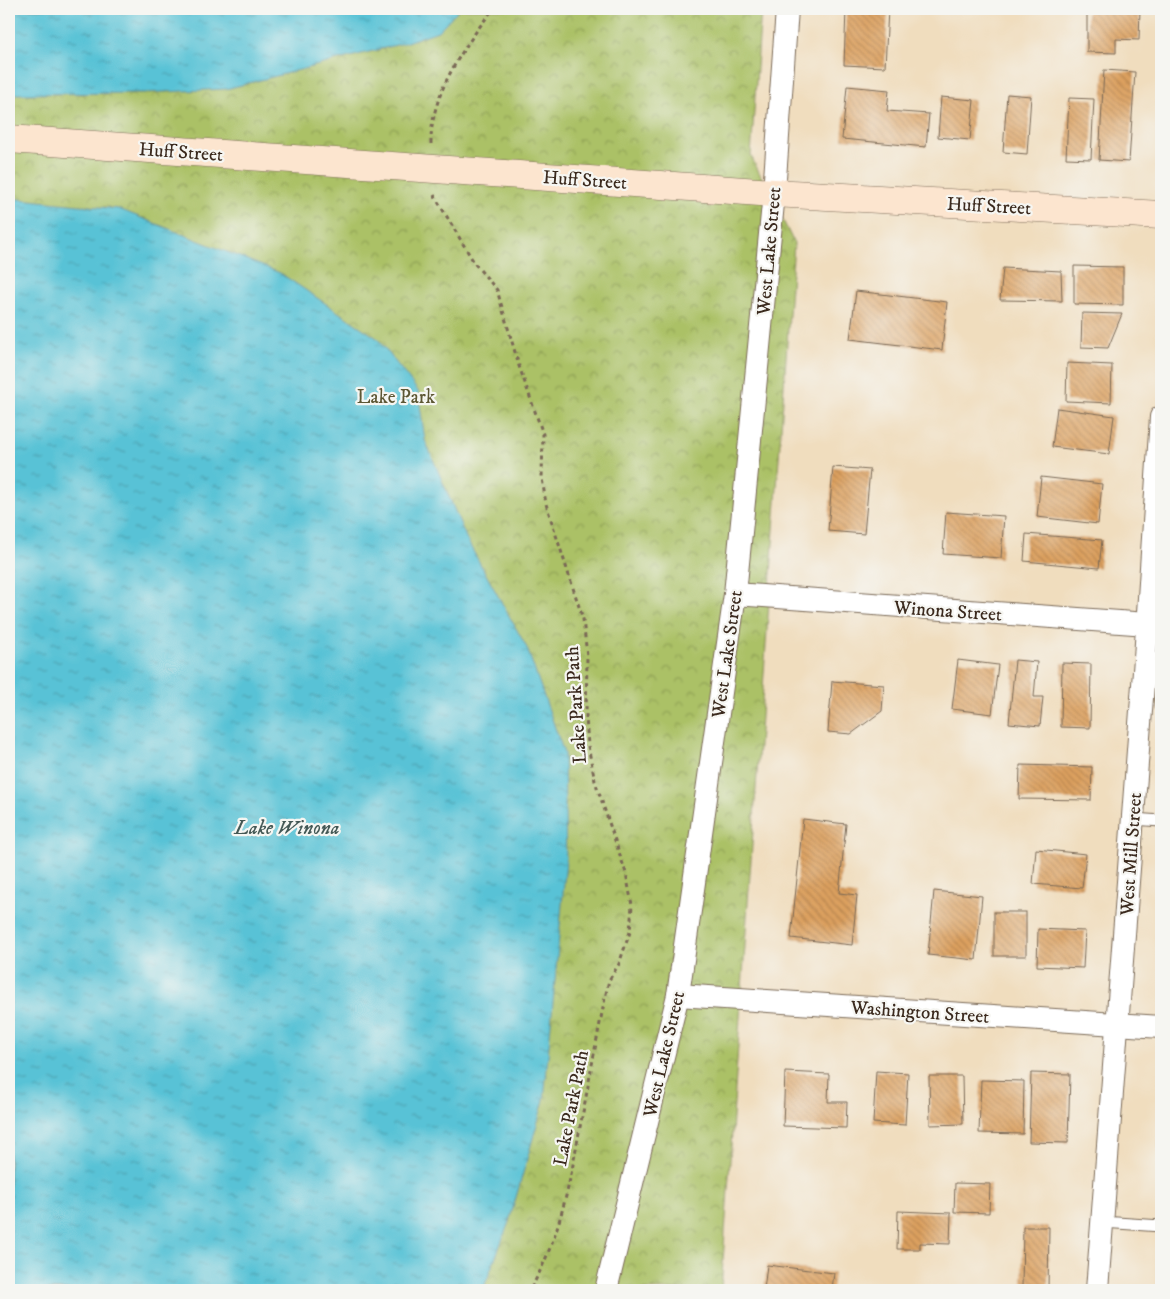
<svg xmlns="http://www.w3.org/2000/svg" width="1170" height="1299" viewBox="0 0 1170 1299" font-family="'IM FELL DW Pica',serif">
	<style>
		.park { fill: url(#park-crowns); stroke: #737642 }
		.water { fill: url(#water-ripples); stroke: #4a767a }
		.building { fill: url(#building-back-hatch) }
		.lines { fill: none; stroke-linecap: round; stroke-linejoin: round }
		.lane-casing { stroke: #7a6956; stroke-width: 13 }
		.street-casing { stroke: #7a6956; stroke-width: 24 }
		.secondary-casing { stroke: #7a6956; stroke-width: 29 }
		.path { stroke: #7a6956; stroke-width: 3; stroke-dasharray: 4 4; stroke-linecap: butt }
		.lane { stroke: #fff; stroke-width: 11 }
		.street { stroke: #fff; stroke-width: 22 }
		.secondary { stroke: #fce5cf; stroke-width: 28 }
		.labels { text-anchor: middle; stroke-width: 4.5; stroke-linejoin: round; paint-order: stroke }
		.street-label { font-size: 19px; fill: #3b2a1e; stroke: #f6f6f2 }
		.park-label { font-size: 19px; fill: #5d5734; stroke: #f6f6f2 }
		.water-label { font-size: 20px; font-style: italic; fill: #445855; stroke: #f6f6f2 }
	</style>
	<defs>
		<pattern id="park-crowns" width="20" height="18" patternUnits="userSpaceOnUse" patternTransform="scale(1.25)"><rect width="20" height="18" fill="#abc166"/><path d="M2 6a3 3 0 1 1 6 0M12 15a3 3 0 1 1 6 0" fill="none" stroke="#8c9d53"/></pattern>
		<pattern id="water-ripples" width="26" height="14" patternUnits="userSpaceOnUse" patternTransform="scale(1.25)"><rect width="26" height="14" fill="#59c2d6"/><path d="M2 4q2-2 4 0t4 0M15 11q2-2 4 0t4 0" fill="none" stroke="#4b9ead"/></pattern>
		<pattern id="building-back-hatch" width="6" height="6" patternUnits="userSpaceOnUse" patternTransform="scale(1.25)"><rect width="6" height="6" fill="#dca05f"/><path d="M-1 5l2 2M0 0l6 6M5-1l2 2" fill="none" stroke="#b4834e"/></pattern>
	</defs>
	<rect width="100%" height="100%" fill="#f6f6f2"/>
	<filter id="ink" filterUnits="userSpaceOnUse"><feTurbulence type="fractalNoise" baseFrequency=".02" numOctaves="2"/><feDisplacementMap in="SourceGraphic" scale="10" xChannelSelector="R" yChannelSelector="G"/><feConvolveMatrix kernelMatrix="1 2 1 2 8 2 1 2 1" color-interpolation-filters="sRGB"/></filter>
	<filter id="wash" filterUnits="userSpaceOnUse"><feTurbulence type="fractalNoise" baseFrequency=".0096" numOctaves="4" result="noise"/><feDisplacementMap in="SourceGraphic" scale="20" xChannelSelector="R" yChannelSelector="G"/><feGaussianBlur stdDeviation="1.12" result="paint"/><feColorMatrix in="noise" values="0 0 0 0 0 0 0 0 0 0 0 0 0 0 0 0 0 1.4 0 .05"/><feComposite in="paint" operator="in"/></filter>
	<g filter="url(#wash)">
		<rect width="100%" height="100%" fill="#f0ddbe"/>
		<path class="park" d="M 9,9 L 761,9 L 751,156 L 794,243 L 721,1290 L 9,1290 Z"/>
		<g class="water">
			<path d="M 9,9 L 459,9 L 438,31 L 404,43 L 226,89 L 144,93 L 19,94 L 9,94 Z"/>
			<path d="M 9,198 L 119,209 L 280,273 L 377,338 L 418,391 L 425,440 L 468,542 L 527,648 L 564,753 L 566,861 L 544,1100 L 509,1222 L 483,1290 L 9,1290 Z"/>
		</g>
		<g id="blocks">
			<g class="building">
				<path d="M 846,9 L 888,9 L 885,67 L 844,65 Z"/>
				<path d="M 1087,9 L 1140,9 L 1139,40 L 1116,39 L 1116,53 L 1087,52 Z"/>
				<path d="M 1104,70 L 1135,72 L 1129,162 L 1099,160 Z"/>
				<path d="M 847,86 L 889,90 L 887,111 L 929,114 L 926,147 L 842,139 Z"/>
				<path d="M 1007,94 L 1031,96 L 1027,154 L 1003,152 Z"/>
				<path d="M 941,97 L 974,100 L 970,140 L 938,137 Z"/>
				<path d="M 1069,98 L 1094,99 L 1091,159 L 1066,158 Z"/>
				<path d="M 1074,266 L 1123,267 L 1123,305 L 1074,304 Z"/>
				<path d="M 1003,268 L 1061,271 L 1062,301 L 1000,300 Z"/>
				<path d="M 856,291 L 947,302 L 942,350 L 850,339 Z"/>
				<path d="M 1082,313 L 1122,314 L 1108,348 L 1081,347 Z"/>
				<path d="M 1067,363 L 1112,365 L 1111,403 L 1066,401 Z"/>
				<path d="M 1057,408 L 1114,416 L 1109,454 L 1052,447 Z"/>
				<path d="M 833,467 L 870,470 L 864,534 L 828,531 Z"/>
				<path d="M 1041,477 L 1102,484 L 1098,524 L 1037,517 Z"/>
				<path d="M 946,512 L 1004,516 L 1001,558 L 943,554 Z"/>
				<path d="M 1026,534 L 1102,540 L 1099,568 L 1024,561 Z"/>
				<path d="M 958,660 L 998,665 L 992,714 L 952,709 Z"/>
				<path d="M 1015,660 L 1037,662 L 1034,697 L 1043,697 L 1040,726 L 1009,723 Z"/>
				<path d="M 1062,663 L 1091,664 L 1090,728 L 1061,727 Z"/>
				<path d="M 832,681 L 884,685 L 882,711 L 851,734 L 828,732 Z"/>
				<path d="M 1020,765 L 1092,767 L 1091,800 L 1019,799 Z"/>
				<path d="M 803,819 L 846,824 L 839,893 L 857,895 L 852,945 L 791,938 Z"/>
				<path d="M 1036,849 L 1086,854 L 1082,888 L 1033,884 Z"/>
				<path d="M 934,891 L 982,896 L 976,960 L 928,955 Z"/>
				<rect x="994" y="912" width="32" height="44"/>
				<path d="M 1038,929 L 1085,931 L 1083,968 L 1037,966 Z"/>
				<path d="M 876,1071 L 908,1073 L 905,1125 L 873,1123 Z"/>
				<path d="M 785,1072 L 829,1074 L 828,1102 L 847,1102 L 846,1128 L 783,1126 Z"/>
				<path d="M 1031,1073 L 1070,1074 L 1068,1143 L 1029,1142 Z"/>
				<path d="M 929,1076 L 962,1076 L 963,1124 L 930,1125 Z"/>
				<path d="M 981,1080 L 1024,1081 L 1023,1134 L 979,1133 Z"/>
				<path d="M 1160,1130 L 1161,1130 L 1161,1149 L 1158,1148 Z"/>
				<path d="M 955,1183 L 990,1184 L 989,1213 L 954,1212 Z"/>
				<path d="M 898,1211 L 951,1213 L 950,1244 L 920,1243 L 920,1249 L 897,1249 Z"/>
				<path d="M 1023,1227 L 1049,1227 L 1048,1290 L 1022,1289 Z"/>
				<path d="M 767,1265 L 834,1273 L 832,1290 L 764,1290 Z"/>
			</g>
		</g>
	</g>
	<g filter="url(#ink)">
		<use href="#blocks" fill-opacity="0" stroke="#7a6956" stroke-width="1"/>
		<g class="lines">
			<defs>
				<g id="lane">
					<path d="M 1133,819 L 1161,821"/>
					<path d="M 1102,1222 L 1161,1226"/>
				</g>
				<g id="street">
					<path d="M 735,594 L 1161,625"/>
					<path d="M 678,995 L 1161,1027"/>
					<path d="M 606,1290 L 678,995 L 735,594 L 774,193 L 787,9"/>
					<path d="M 1097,1290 L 1145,658 L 1161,417"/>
				</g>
				<path id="secondary" d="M 9,139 L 774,193 L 1161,215"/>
			</defs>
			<use href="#lane" class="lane-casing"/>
			<use href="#street" class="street-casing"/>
			<use href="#secondary" class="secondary-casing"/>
			<g class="path">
				<path d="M 431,144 C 430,94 464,47 493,9"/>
				<path d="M 434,195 L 475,264 L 497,290 L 519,366 L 543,434 L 542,478 L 546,504 L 583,619 L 587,656 L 586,717 L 588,746 L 595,781 L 626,873 L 632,905 L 630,932 L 619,964 L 609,980 C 598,1029 590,1078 580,1127 C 570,1183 559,1240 530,1290"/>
			</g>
			<use href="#lane" class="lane"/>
			<use href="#street" class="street"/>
			<use href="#secondary" class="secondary"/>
		</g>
	</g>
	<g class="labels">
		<g class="street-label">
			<text transform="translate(181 151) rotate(4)" y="7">Huff Street</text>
			<text transform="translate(585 179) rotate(4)" y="7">Huff Street</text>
			<text transform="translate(989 205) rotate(3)" y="7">Huff Street</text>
			<text transform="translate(768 251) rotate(-85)" y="7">West Lake Street</text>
			<text transform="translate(948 610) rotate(4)" y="7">Winona Street</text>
			<text transform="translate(726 654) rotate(-82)" y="7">West Lake Street</text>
			<text transform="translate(575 705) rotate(-94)" y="7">Lake Park Path</text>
			<text transform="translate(1130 854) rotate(-86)" y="7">West Mill Street</text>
			<text transform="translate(920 1011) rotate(4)" y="7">Washington Street</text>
			<text transform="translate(663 1054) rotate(-77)" y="7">West Lake Street</text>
			<text transform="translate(570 1108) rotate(-79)" y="7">Lake Park Path</text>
		</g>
		<g class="park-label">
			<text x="396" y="403">Lake Park</text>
		</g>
		<g class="water-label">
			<text x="287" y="834">Lake Winona</text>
		</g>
	</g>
	<rect width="1170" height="1299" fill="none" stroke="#f6f6f2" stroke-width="30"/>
</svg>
